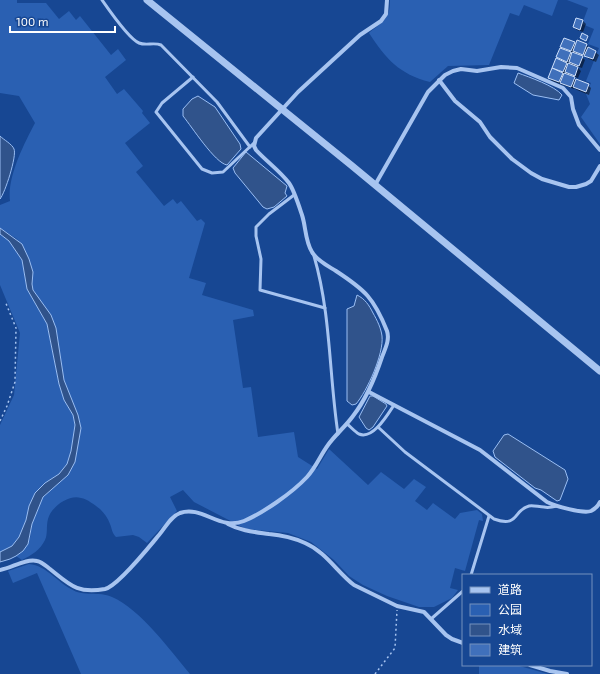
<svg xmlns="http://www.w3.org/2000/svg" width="600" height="674" viewBox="0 0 600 674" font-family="'Exo 2','Noto Sans SC',sans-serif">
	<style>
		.green { fill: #2a60b2 }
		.water { fill: #30538b; stroke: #9abef3 }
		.shadow { fill: #0007 }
		.building { fill: #4070bb; stroke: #cee0fb }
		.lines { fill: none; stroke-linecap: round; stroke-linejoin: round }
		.path { stroke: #a7c4f0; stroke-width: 1.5; stroke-dasharray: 2 3; stroke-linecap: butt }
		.service { stroke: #a7c4f0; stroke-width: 3 }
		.minor { stroke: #a7c4f0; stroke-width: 4 }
		.tertiary { stroke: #a7c4f0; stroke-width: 7 }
	</style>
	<rect width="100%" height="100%" fill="#174793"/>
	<g class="green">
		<path d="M 0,0 L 17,0 L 17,3 L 46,3 L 59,19 L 69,11 L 76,20 L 80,16 L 111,55 L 118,49 L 126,60 L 105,77 L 117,94 L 124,89 L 143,111 L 142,113 L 150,123 L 125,143 L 143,166 L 136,172 L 164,206 L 173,199 L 177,204 L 181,201 L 197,221 L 201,219 L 205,223 L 189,278 L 206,283 L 202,295 L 253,310 L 254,316 L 233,320 L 243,388 L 251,387 L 258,437 L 294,432 L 298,457 L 317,469 L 329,449 L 368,485 L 381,472 L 404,489 L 414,479 L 426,487 L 415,501 L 427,510 L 433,503 L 455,519 L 460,513 L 477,510 L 482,514 L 483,521 L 479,520 L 465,571 L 455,568 L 450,588 L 458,590 L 452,598 L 434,607 L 419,607 L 387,596 L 363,585 L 349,576 L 334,560 L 311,542 L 288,533 L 246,529 L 194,502 L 183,490 L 170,497 L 177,511 L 147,543 L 139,537 L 133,535 L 116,537 C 112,533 112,529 110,524 C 108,518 104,513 100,509 C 95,505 87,499 81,498 C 69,494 51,507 48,519 C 46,526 48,534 45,540 C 40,550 32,555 22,560 L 16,556 L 23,551 L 30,538 L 32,524 L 43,497 L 60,482 L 74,462 L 81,428 L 78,415 L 64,380 L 56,328 L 33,290 L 32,284 L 33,272 L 17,239 L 0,228 L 0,205 L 10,201 C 7,177 24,144 35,123 L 19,96 L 0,93 Z"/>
		<path d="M 390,0 L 558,0 L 552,16 L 524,5 L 519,16 L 510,13 L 489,65 L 448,66 L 430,82 C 399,74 386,59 369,33 C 383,21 390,20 390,0 Z"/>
		<path d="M 567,0 L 600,0 L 600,144 L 581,117 L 590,104 L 586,94 L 591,83 L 586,81 L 599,48 L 588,44 L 594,29 L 582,24 L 588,8 Z"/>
		<path d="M 0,234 L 9,241 L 22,260 L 27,289 L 47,324 L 59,384 L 64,400 L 73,415 L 75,425 L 71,451 L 67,464 L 59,474 L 45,483 L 35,493 L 29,506 L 26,520 L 19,537 L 12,546 L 0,552 L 0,425 L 14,395 L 20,333 L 0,285 Z"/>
		<path d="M 29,564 C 47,566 56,581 71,589 C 83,597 99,591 112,597 C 140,609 170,650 190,674 L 81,674 L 37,573 L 13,583 L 8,571 Z"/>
		<path d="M 479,665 L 516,665 L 548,674 L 479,674 Z"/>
	</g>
	<g class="water">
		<path d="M 518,73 C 529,77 555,86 562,95 L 559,100 L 533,95 L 514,83 Z"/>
		<path d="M 198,96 L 215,107 L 240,144 L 241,149 L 227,165 C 215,163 192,127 183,116 L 183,109 L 192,99 Z"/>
		<path d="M 0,136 C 4,140 12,144 14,149 C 17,156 5,193 0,199 Z"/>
		<path d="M 246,152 L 287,186 L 285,193 L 287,196 L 274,207 L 267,209 L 263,207 L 235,173 L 233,168 Z"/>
		<path d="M 0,228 L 22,244 L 29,259 L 33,272 L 32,284 L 33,290 L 51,315 L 56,328 L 64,380 L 78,415 L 81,428 L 75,462 L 68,475 L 43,497 L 32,524 L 28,544 L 23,551 L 16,556 L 10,559 L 0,562 L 0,552 L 12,546 L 19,537 L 26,520 L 29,506 L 35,493 L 45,483 L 59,474 L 67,464 L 71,451 L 75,425 L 73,415 L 64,400 L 59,384 L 47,324 L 27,289 L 22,260 L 9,241 L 0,234 Z"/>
		<path d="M 357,295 C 365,299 369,305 373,313 C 377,320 381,328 382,336 C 384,354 367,391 356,404 L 352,405 L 347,401 L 347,309 L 354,306 Z"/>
		<path d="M 370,396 L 373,396 L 386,404 L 387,406 L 373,427 L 369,430 L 366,428 L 359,417 Z"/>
		<path d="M 508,434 L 565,470 L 568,479 L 560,500 L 557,501 L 541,490 L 535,488 L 495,457 L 493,451 L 504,435 Z"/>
	</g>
	<g class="shadow">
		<path d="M 577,19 L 583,21 L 586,24 L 583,32 L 577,30 L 574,27 Z"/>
		<path d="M 574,43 L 576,45 L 586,45 L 599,55 L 596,62 L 589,59 L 586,56 L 580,55 L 585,60 L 582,68 L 576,66 L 581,71 L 578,78 L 572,76 L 577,81 L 588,85 L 591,88 L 589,95 L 577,90 L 574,88 L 574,89 L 552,81 L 549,78 L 557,72 L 553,67 L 562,62 L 557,57 L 566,51 L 561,47 Z"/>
	</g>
	<g class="building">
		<path d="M 576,18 L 583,20 L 580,30 L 573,27 Z"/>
		<path d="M 582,33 L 588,36 L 586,41 L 580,38 Z"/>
		<path d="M 564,38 L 575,42 L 571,51 L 560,47 Z"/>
		<path d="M 577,40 L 587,44 L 583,55 L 573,51 Z"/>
		<path d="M 588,47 L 596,51 L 593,59 L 584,56 Z"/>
		<path d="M 560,48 L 571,52 L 567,62 L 556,57 Z"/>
		<path d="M 572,52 L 583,56 L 579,66 L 569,62 Z"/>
		<path d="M 556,58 L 567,63 L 563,72 L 552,68 Z"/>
		<path d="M 568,63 L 578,67 L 575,76 L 565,72 Z"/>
		<path d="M 552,68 L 563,73 L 559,82 L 548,78 Z"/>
		<path d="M 564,73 L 575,77 L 571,87 L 560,83 Z"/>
		<path d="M 576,79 L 589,84 L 586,92 L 573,87 Z"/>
	</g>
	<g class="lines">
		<g class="path">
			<path d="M 0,421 L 7,406 L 15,382 L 16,328 L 5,301"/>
			<path d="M 375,674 L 395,648 L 397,610"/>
		</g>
		<g class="service">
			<path d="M 102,0 C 109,10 129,39 139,43 C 146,46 154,42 161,45 L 217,102 L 250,147"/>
			<path d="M 193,77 L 162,103 L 156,112 L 202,169 L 212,173 L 223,172 L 254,143"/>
			<path d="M 294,195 L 269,214 L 256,227 L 256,236 L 261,259 L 260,290 L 325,308"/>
			<path d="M 314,256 C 331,314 329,375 338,434"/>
			<path d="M 347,424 C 351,427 355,432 359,434 C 373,440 388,414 394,405"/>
			<path d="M 378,427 L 405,452 L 494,519 C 519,528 513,510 529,506 C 533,505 539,507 544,507 C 548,508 553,507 557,506"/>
			<path d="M 471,575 L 489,516"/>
			<path d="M 431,619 L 463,591"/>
		</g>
		<g class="minor">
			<path d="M 439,80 L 455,101 L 480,122 L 490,137 L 512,159 L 531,173 L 542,179 L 569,187 L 576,187 L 586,184 L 591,181 L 600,166"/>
			<path d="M 375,185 L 428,92 L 445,75 L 453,71 L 461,69 L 477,71 L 501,67 L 517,68 L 563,88 L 571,97 L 573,109 L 579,125 L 600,150"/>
			<path d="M 369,392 L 480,450 L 547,502 C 555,506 583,514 591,511 C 595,509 598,506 600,502"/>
			<path d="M 228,524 C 241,531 255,532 269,534 C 281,535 294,538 305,543 C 326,552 337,572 354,585 L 397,606 L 424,612 L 446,635 L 452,639 L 463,643"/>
			<path d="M 0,570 C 12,568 26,558 37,561 C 42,562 46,566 50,569 C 70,585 77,594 105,589 C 118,586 149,547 159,535 C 166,527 170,517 180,513 C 202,505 220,531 244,521 C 263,513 292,493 307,477 C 316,467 320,456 328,445 C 335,435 346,426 353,416 C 367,398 375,378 382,357 C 385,349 390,340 387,331 C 374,298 365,290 336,271 C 328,266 316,260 312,252 C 305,241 306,227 302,215 C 299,206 294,190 289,183 C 280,171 266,161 256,150 L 254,146 L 256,138 L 298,92 L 360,35 L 381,21 L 386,14 L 387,0"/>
			<path d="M 530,665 L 550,671 L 567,674"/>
		</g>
		<path class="tertiary" d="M 147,0 L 351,165 L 600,371"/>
	</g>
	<rect x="462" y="574" width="130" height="92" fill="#174793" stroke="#7491be"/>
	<rect x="470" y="587" width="20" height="6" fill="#a7c4f0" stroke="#7491be"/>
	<text x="498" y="594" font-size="12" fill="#ffffff">道路</text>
	<rect x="470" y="604" width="20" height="12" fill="#2a60b2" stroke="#7491be"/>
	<text x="498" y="614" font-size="12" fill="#ffffff">公园</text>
	<rect x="470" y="624" width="20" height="12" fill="#30538b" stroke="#7491be"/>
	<text x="498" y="634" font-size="12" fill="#ffffff">水域</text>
	<rect x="470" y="644" width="20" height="12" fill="#4070bb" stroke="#7491be"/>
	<text x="498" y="654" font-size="12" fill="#ffffff">建筑</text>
	<path d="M10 26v6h105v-6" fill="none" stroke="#ffffff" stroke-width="2"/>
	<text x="16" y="26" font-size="12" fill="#ffffff" stroke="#174793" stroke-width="3" paint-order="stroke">100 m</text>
</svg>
